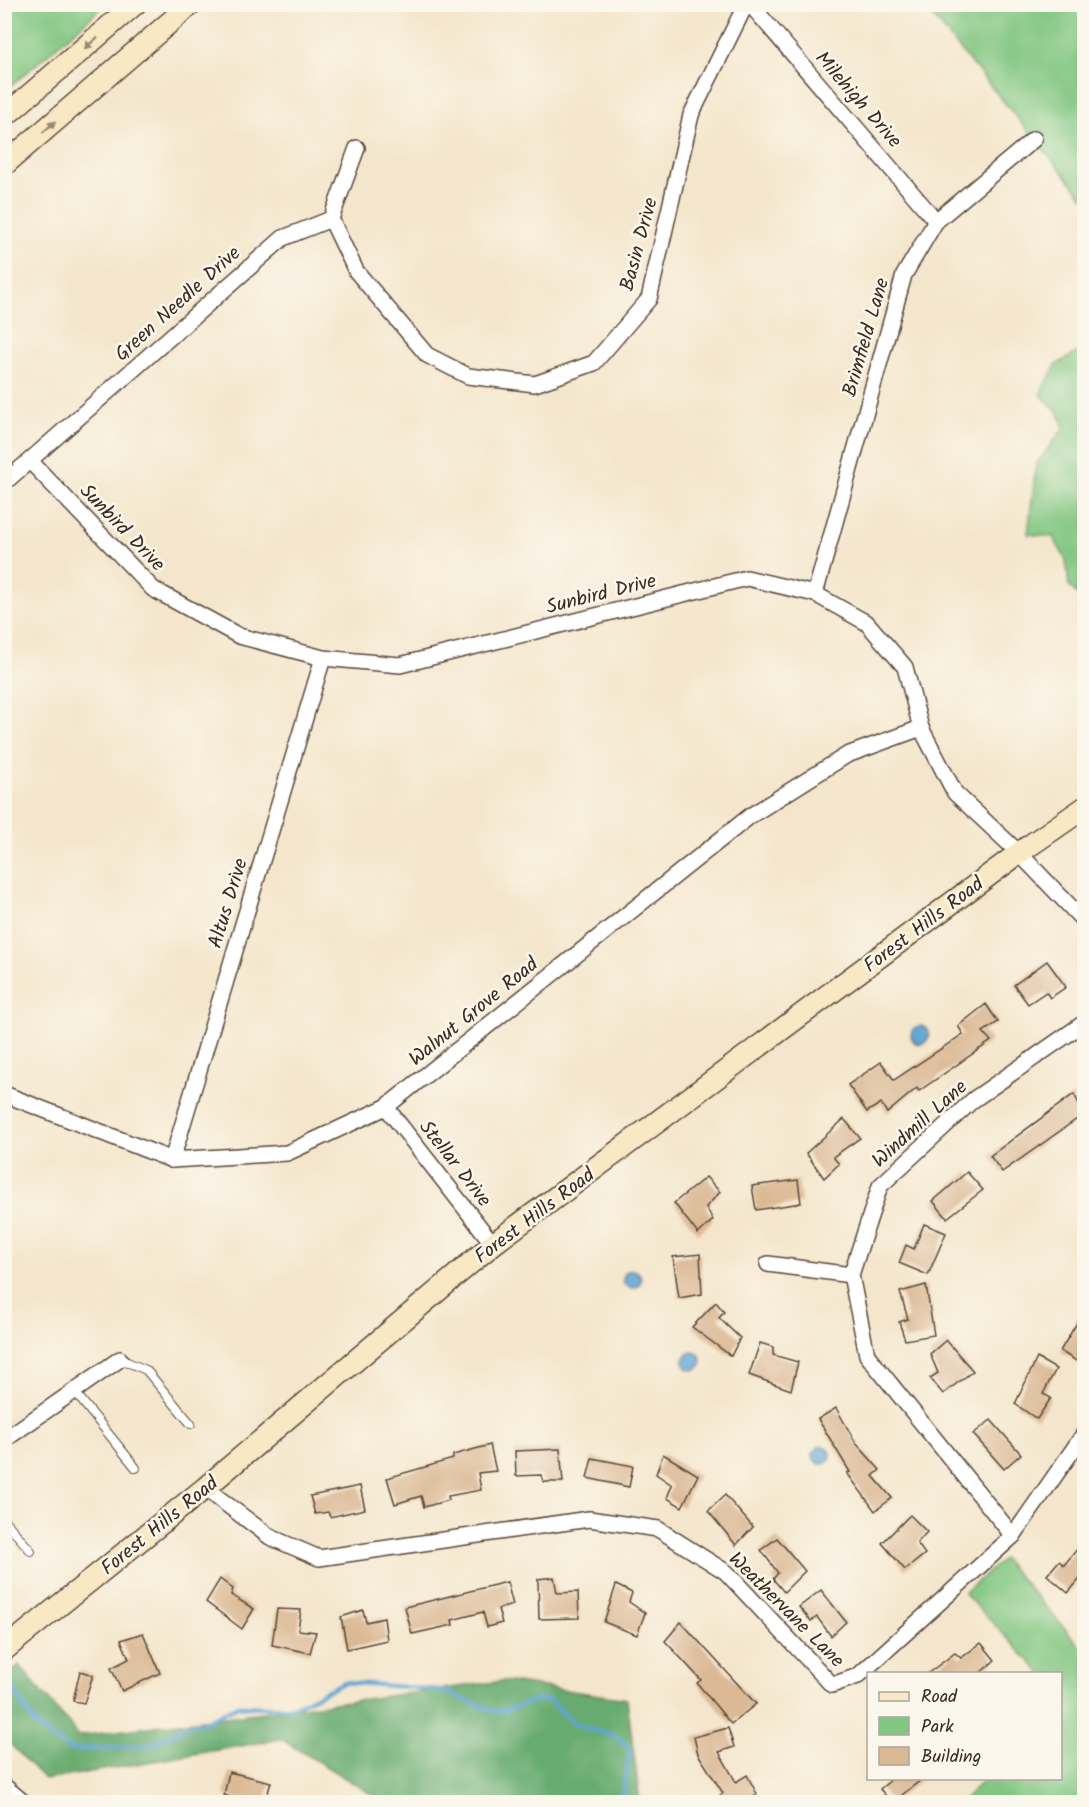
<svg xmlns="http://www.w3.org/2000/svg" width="1089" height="1807" viewBox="0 0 1089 1807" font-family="Kalam,sans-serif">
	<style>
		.green { fill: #81c681; stroke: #5e7850; stroke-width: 1.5 }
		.forest { fill: #68ab6f; stroke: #526a46; stroke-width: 1.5 }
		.water { fill: #5ea3d3; stroke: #4c6678; stroke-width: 1.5 }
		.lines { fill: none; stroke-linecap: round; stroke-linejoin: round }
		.stream { stroke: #5ea3d3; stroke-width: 4.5 }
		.building { fill: #dbb995 }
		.lane-casing { stroke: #574638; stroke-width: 10 }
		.street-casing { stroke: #574638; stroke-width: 18 }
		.secondary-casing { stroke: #574638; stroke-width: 24 }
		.lane { stroke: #fff; stroke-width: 8 }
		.street { stroke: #fff; stroke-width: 15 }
		.secondary { stroke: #f8e8c3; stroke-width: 21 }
		.oneway { fill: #9a8970 }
		.labels { text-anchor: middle; stroke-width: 5; stroke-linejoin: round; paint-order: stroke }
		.street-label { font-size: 20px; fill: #3b2a1e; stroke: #fbf7ec }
	</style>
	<rect width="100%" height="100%" fill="#fbf7ec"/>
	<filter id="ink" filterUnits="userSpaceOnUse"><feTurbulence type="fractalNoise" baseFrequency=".0167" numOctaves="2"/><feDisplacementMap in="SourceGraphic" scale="12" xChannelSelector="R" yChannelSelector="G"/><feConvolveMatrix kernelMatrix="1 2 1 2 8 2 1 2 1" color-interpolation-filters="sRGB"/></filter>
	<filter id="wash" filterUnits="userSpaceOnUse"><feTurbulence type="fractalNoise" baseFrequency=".008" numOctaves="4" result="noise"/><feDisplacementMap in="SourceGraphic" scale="24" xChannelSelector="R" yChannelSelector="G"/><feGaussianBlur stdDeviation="1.35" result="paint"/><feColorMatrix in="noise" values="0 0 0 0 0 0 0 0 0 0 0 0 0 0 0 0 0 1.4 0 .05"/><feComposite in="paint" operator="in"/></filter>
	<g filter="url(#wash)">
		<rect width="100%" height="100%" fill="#f4e6cc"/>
		<g class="green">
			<path d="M 5,4 L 105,4 L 105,5 L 5,91 Z"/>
			<path d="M 923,5 L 1084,5 L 1084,198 Z"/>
			<path d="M 1084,348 L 1084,601 L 1069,586 L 1066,560 L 1053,537 L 1028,534 L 1036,464 L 1064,428 L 1059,413 L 1040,394 L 1056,365 Z"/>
			<path d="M 1003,1559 L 1084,1650 L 1084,1802 L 961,1802 L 985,1779 L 1060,1778 L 1060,1702 L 1063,1699 L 1061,1696 L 1060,1674 L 1041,1673 L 964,1593 Z"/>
		</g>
		<path class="forest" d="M 19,1665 L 79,1736 L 503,1681 L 627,1699 L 640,1802 L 384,1802 L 281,1739 L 45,1780 L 5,1739 L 5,1677 Z"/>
		<g class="water">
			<circle cx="920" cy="1035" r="9"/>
			<circle cx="632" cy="1279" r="9"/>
			<circle cx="693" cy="1361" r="9"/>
			<circle cx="822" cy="1455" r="9"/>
		</g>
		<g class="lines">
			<path class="stream" d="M 4,1676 L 37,1727 L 71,1750 L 151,1745 L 189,1725 L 200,1724 L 238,1706 L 291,1708 L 345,1682 L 440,1690 L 494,1711 L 506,1710 L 536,1700 L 550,1700 C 559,1708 569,1722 580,1726 C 600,1734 617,1730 630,1751 L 621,1802"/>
		</g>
		<g id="blocks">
			<g class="building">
				<path d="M 1047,961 L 1066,987 L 1050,998 L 1046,992 L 1028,1004 L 1014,985 Z"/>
				<path d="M 986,1004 L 998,1022 L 983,1032 L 991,1041 L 919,1091 L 917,1088 L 887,1113 L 881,1103 L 867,1112 L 848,1085 L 881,1062 L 894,1080 L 963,1034 L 958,1026 Z"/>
				<path d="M 1074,1094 L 1084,1114 L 1002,1172 L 990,1156 Z"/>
				<path d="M 844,1119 L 860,1138 L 833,1157 L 839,1164 L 824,1178 L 806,1153 Z"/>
				<path d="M 967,1172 L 983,1190 L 947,1218 L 933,1201 Z"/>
				<path d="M 706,1177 L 720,1192 L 706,1207 L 713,1220 L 698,1234 L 674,1203 Z"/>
				<path d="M 798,1180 L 801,1203 L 756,1210 L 752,1186 Z"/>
				<path d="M 924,1224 L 946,1233 L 928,1275 L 899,1263 L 906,1245 L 914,1249 Z"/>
				<path d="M 700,1254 L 702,1294 L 679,1298 L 673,1257 Z"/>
				<path d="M 926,1285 L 934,1335 L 905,1340 L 899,1322 L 908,1319 L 900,1292 Z"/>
				<path d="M 716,1302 L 724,1312 L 719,1318 L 740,1338 L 731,1356 L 692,1327 Z"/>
				<path d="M 1084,1311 L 1084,1351 L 1078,1362 L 1060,1351 Z"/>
				<path d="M 946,1340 L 973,1371 L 943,1394 L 930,1378 L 938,1373 L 930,1354 Z"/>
				<path d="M 760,1343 L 773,1347 L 773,1355 L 798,1362 L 791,1390 L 749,1375 Z"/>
				<path d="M 1037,1358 L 1056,1369 L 1043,1394 L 1051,1398 L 1037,1419 L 1015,1404 Z"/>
				<path d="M 836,1408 L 856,1443 L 880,1470 L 873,1476 L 892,1498 L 875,1511 L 847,1473 L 850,1472 L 818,1419 Z"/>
				<path d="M 991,1420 L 1021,1454 L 1004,1469 L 973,1434 Z"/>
				<path d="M 490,1445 L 496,1471 L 478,1473 L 481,1490 L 448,1496 L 449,1500 L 424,1507 L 421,1496 L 395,1504 L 387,1478 L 453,1459 L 453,1455 Z"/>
				<path d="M 560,1449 L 563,1482 L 544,1482 L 541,1475 L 516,1476 L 515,1451 Z"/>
				<path d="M 663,1454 L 698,1475 L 682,1507 L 667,1498 L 672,1485 L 656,1474 Z"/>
				<path d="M 592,1458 L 633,1466 L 629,1487 L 587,1478 Z"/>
				<path d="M 360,1486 L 365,1509 L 330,1517 L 328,1512 L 315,1514 L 310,1496 Z"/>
				<path d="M 725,1495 L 753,1527 L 736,1545 L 708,1511 Z"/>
				<path d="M 910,1515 L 927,1532 L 917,1543 L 925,1554 L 905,1570 L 882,1543 Z"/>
				<path d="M 777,1538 L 805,1571 L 784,1592 L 773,1579 L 778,1573 L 761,1550 Z"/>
				<path d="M 1084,1541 L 1084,1574 L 1068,1593 L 1047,1575 L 1059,1561 L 1064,1565 Z"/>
				<path d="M 554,1577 L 557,1593 L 578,1592 L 579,1618 L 539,1619 L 538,1579 Z"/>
				<path d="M 220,1579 L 233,1589 L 231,1595 L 254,1609 L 242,1629 L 206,1602 Z"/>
				<path d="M 507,1582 L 513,1605 L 498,1609 L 502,1623 L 487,1627 L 483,1612 L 452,1620 L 453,1625 L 412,1634 L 405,1607 Z"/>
				<path d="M 616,1585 L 632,1593 L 629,1602 L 645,1613 L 637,1635 L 604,1622 Z"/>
				<path d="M 821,1590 L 846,1622 L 831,1636 L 817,1617 L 811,1621 L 799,1607 Z"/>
				<path d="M 277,1609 L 301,1610 L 298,1630 L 316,1632 L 310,1653 L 272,1645 Z"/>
				<path d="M 363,1610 L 366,1622 L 384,1618 L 387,1640 L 347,1649 L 341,1617 Z"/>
				<path d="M 681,1622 L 756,1704 L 731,1724 L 697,1683 L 701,1680 L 665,1641 Z"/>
				<path d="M 143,1633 L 160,1673 L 122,1691 L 111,1668 L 129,1659 L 121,1640 Z"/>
				<path d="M 981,1643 L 995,1660 L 979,1674 L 927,1674 L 955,1653 L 961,1658 Z"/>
				<path d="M 80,1671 L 93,1675 L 84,1703 L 73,1701 Z"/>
				<path d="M 728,1728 L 734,1747 L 719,1752 L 736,1782 L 747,1775 L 757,1794 L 744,1803 L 711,1803 L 723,1793 L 698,1754 L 694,1737 Z"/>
				<path d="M 229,1772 L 271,1782 L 265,1803 L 249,1803 L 224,1795 Z"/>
				<path d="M 892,1779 L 922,1779 L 892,1803 L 880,1789 Z"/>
			</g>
		</g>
	</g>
	<g filter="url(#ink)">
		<use href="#blocks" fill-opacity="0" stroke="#574638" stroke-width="1.5"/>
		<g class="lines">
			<defs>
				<g id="lane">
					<path d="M 120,1359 L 146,1370 L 191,1424"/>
					<path d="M 74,1391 L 136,1468"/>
					<path d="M 4,1520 L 31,1551"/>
				</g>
				<g id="street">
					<path d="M 750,4 L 936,221"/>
					<path d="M 331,219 L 356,271 L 427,355 L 468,376 L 535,384 L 594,363 L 649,299 L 691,115 L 746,4"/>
					<path d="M 30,461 L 153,589 L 239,636 L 323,658 L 400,665 L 747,578 L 815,594 L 867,623 L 905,667 L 921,728 L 955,793 L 1019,853 L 1084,921"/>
					<path d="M 4,483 L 283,238 L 331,219 L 357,148"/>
					<path d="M 815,594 L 904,275 L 936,221 L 1034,139"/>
					<path d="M 4,1094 L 172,1160 L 287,1153 L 386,1107 L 750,816 L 847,755 L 921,728"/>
					<path d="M 386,1107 L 493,1244"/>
					<path d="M 172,1160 L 323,658"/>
					<path d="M 768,1264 L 851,1275"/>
					<path d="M 4,1440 L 120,1359"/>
					<path d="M 205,1488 L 270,1537 L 319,1558 L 589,1519 L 658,1529 L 726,1572 L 832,1685 L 858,1676 L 1013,1536 L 1084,1434"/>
					<path d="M 1013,1536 L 867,1355 L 851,1275 L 880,1186 L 973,1100 L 1084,1023"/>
					<path d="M 4,1786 L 23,1802"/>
				</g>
				<g id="secondary">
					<path d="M 4,117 L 135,4"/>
					<path d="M 4,165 L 191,4"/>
					<path d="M 4,1650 L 205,1488 L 493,1244 L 1019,853 L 1084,808"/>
				</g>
			</defs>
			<use href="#lane" class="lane-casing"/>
			<use href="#street" class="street-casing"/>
			<use href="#secondary" class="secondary-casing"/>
			<use href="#lane" class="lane"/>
			<use href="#street" class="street"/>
			<use href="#secondary" class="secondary"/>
		</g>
		<defs><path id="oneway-solid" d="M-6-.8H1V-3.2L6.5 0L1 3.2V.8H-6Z" transform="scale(1.5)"/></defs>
		<g class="oneway">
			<use href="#oneway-solid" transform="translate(91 43) rotate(139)"/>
			<use href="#oneway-solid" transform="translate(49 127) rotate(-41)"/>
		</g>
	</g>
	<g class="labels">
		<g class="street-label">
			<text transform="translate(859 99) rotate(49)" y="7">Milehigh Drive</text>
			<text transform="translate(638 244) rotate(-75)" y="7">Basin Drive</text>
			<text transform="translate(177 303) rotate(-42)" y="7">Green Needle Drive</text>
			<text transform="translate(865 337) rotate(-74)" y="7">Brimfield Lane</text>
			<text transform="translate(123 527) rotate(46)" y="7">Sunbird Drive</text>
			<text transform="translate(601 593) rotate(-14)" y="7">Sunbird Drive</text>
			<text transform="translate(227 903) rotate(-73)" y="7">Altus Drive</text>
			<text transform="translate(923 924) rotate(-37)" y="7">Forest Hills Road</text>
			<text transform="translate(473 1011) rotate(-39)" y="7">Walnut Grove Road</text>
			<text transform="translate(919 1123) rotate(-42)" y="7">Windmill Lane</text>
			<text transform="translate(456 1163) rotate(52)" y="7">Stellar Drive</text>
			<text transform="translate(534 1215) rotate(-37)" y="7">Forest Hills Road</text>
			<text transform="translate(159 1525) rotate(-39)" y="7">Forest Hills Road</text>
			<text transform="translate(787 1609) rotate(45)" y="7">Weathervane Lane</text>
		</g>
	</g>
	<rect width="1089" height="1807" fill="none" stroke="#fbf7ec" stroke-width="24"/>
	<rect x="867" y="1672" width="195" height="108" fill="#fbf7ec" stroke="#aea59a" stroke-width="1.5"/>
	<rect x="879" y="1692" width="30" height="9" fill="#f8e8c3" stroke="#aea59a" stroke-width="1.5"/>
	<text x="921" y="1702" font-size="18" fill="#3b2a1e">Road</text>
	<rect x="879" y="1717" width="30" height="18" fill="#81c681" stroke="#aea59a" stroke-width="1.5"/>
	<text x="921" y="1732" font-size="18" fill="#3b2a1e">Park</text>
	<rect x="879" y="1747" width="30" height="18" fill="#dbb995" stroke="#aea59a" stroke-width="1.5"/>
	<text x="921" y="1762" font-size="18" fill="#3b2a1e">Building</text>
</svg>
